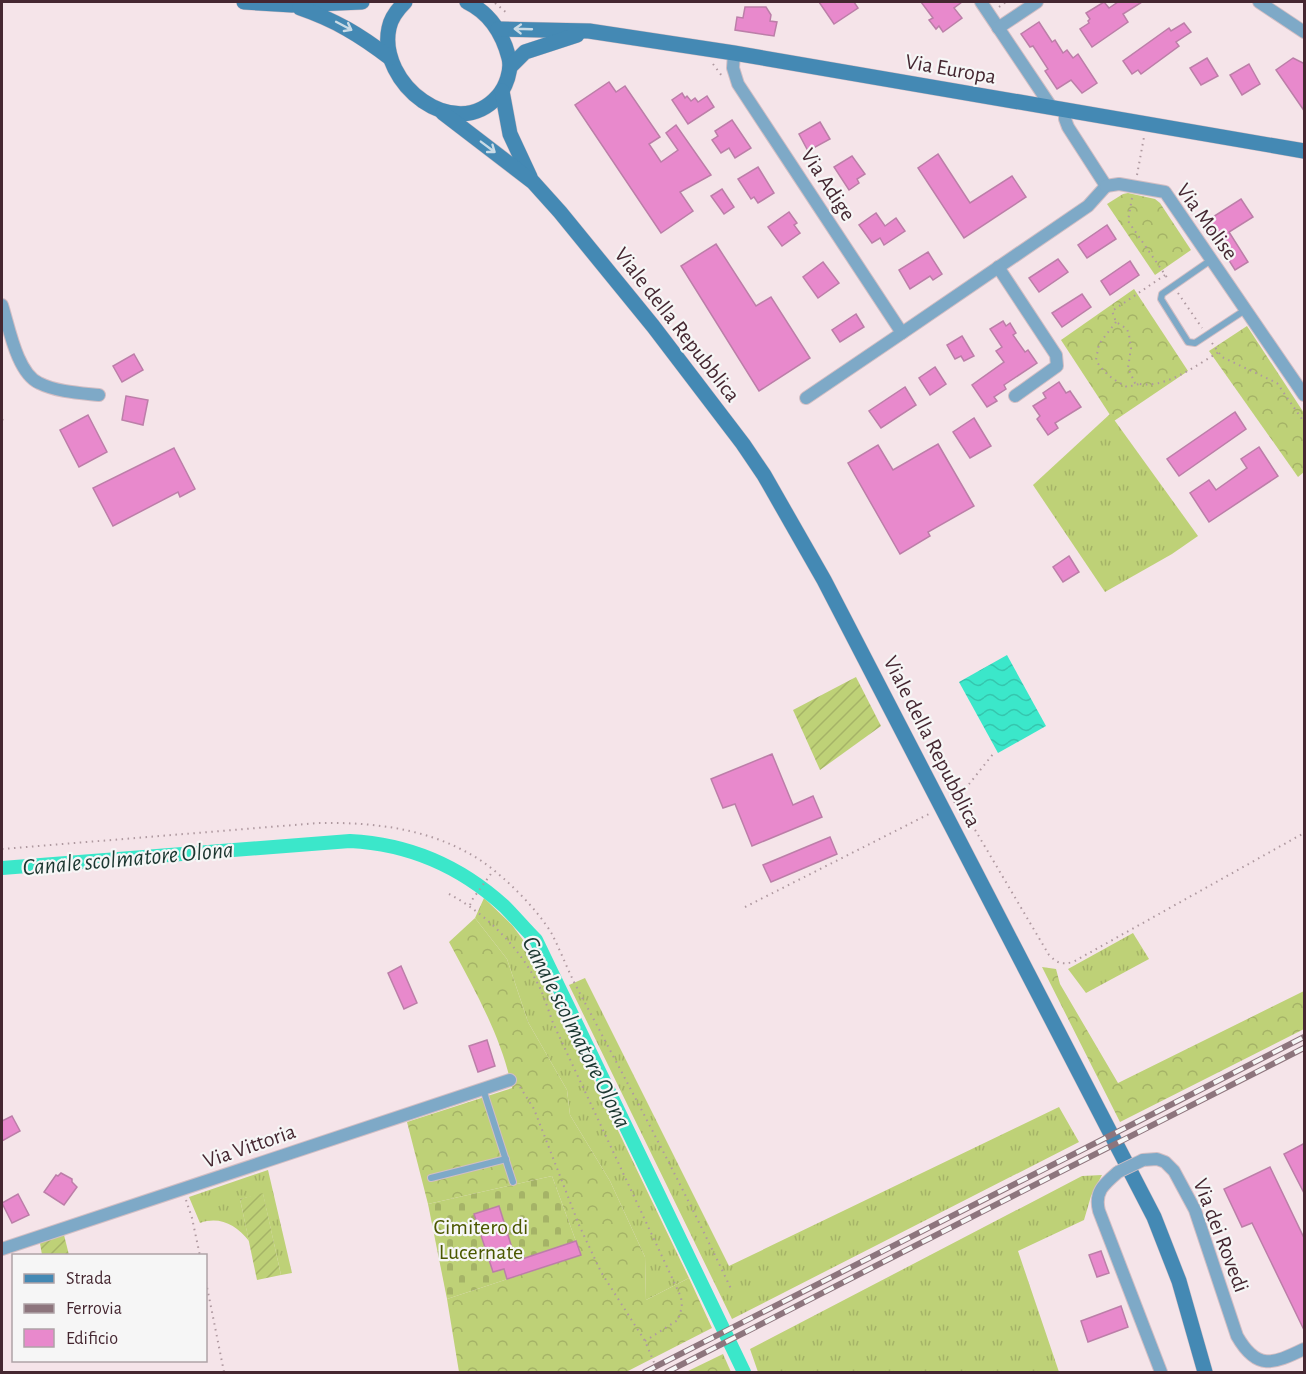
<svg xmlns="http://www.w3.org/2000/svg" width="1306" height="1374" viewBox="0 0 1306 1374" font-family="'Alegreya Sans',sans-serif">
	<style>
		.grass { fill: url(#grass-tufts) }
		.forest { fill: url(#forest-crowns) }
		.cemetery { fill: url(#cemetery-stones) }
		.garden { fill: url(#garden-furrows) }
		.water { fill: url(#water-waves) }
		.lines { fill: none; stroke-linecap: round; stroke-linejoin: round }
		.canal { stroke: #3be7ca; stroke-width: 14 }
		.building { fill: #e889cc; stroke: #bc7ea8; stroke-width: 1.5 }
		.lane-casing { stroke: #d2bec4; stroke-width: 8 }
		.street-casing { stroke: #d2bec4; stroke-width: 14 }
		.secondary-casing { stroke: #d2bec4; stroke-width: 16 }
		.path { stroke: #af99a0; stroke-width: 2; stroke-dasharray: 1.5 4.5; stroke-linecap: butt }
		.lane { stroke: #7ea9c7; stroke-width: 6 }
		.street { stroke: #7ea9c7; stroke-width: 12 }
		.secondary { stroke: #4489b4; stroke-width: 15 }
		.rail-casing { stroke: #8d757d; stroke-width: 6 }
		.rail { stroke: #f6f6f6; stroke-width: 4; stroke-dasharray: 11; stroke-linecap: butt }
		.street-bridge-casing { stroke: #d2bec4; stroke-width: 14; stroke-linecap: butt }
		.street-bridge { stroke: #7ea9c7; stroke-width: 12 }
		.oneway { stroke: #cadbe6 }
		.labels { text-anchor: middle; stroke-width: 4.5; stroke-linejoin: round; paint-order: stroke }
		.street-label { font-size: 22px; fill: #452731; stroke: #f6f6f6 }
		.park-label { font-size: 22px; fill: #4b5800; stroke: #f6f6f6 }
		.water-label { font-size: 24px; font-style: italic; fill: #1c3731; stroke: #f6f6f6 }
	</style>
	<defs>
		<pattern id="grass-tufts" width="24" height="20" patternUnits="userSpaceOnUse" patternTransform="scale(1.5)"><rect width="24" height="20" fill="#bed177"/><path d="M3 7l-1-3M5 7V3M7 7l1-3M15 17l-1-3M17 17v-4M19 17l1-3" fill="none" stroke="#a5b367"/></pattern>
		<pattern id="forest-crowns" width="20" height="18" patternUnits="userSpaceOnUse" patternTransform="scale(1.5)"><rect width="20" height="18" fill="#bed177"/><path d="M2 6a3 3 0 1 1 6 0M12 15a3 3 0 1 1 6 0" fill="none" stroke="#a5b367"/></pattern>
		<pattern id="cemetery-stones" width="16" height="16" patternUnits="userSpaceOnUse" patternTransform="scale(1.5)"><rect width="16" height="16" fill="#bed177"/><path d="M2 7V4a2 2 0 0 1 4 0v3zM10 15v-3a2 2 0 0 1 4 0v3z" fill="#a5b367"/></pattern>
		<pattern id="garden-furrows" width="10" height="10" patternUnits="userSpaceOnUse" patternTransform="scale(1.5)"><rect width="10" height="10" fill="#bed177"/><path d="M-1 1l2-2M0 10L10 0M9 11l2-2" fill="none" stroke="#a5b367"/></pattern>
		<pattern id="water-waves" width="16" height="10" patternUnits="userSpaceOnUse" patternTransform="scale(1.5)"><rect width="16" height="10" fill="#3be7ca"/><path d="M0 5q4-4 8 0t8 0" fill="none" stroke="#35c6ae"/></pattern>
	</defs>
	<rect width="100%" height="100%" fill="#f5e4e9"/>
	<g class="grass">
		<path d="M 1110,414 L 1198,536 L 1172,554 L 1105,592 L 1033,485 Z"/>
		<path d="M 484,898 L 512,925 L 532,952 L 689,1278 L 646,1300 L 645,1257 L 610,1181 L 570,1115 L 567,1090 L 528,1022 L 507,959 L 475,918 Z"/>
		<path d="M 1133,933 L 1149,959 L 1086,993 L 1068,969 Z"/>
		<path d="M 585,978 L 729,1266 L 1059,1107 L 1079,1142 L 732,1319 L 569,985 Z"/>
		<path d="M 268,1170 L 292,1273 L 281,1275 L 263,1194 L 240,1199 L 249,1241 C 236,1225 220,1216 200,1223 L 189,1197 Z"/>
		<path d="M 1102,1175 L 1091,1196 L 1084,1220 L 1018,1251 L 1059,1372 L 758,1372 L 750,1349 L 1082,1176 Z"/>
	</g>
	<g class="forest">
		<path d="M 1128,193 L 1155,199 L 1160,203 L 1191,250 L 1155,275 L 1107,204 L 1123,194 Z"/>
		<path d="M 1134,289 L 1188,371 L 1114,421 L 1061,340 Z"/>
		<path d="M 1247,326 L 1304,413 L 1304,472 L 1298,477 L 1209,351 Z"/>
		<path d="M 475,918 L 507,959 L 528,1022 L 567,1090 L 570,1115 L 610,1181 L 645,1257 L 646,1300 L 689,1278 L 712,1328 L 626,1372 L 459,1372 L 447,1299 L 581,1255 L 552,1176 L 428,1204 L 407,1122 L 512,1088 C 501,1035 474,989 449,942 Z"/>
		<path d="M 1042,967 L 1056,969 L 1060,984 L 1118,1083 L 1304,991 L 1304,1029 L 1120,1122 Z"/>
		<path d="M 723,1354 L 731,1372 L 686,1372 Z"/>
	</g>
	<path class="cemetery" d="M 552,1176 L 581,1255 L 447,1299 L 428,1204 Z"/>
	<g class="garden">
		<path d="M 856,677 L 881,726 L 820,770 L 793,710 Z"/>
		<path d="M 263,1193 L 281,1275 L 257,1280 L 240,1199 Z"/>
		<path d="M 64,1235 L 69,1255 L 42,1255 L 40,1243 Z"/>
	</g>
	<path class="water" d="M 1007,655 L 1046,726 L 998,753 L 959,682 Z"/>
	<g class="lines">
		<path class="canal" d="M 2,868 L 350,841 C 410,844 460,866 504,906 C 515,917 525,929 536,940 L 744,1372"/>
	</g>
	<g class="building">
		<path d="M 819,2 L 854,2 L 858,8 L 834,24 Z"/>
		<path d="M 921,2 L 962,2 L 954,8 L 962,18 L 943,32 L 939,26 L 936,29 L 929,20 L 933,18 Z"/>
		<path d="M 1104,2 L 1109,8 L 1118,2 L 1142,2 L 1123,14 L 1128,22 L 1092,47 L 1080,29 L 1089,23 L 1088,21 L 1090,19 L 1086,13 Z"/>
		<path d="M 745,7 L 766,7 L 771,15 L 770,21 L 777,22 L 774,36 L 735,30 L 737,17 L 743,18 Z"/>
		<path d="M 1039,22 L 1052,42 L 1055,40 L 1063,53 L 1067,50 L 1073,58 L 1078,54 L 1097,83 L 1082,93 L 1071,80 L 1057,89 L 1045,71 L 1048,69 L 1033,46 L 1030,47 L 1021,34 Z"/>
		<path d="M 1184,23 L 1191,32 L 1176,42 L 1179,46 L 1141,74 L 1138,70 L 1132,74 L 1123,61 L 1169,28 L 1171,31 Z"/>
		<path d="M 1207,58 L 1218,76 L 1201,85 L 1190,68 Z"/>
		<path d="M 1293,58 L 1305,64 L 1305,112 L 1276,70 Z"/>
		<path d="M 1249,64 L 1260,84 L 1242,95 L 1230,75 Z"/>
		<path d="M 609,82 L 616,92 L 625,86 L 660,137 L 649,144 L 661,162 L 678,150 L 666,133 L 676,125 L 711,175 L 680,192 L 693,211 L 661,233 L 575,105 Z"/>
		<path d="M 682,93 L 685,98 L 687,96 L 691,101 L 695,98 L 698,102 L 707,96 L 714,107 L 688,124 L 672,100 Z"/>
		<path d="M 732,120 L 751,148 L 735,158 L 729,148 L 721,153 L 712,140 L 718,136 L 715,131 Z"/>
		<path d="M 820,122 L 830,139 L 808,151 L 799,134 Z"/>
		<path d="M 938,154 L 970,203 L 1012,176 L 1026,197 L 964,238 L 918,168 Z"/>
		<path d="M 852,156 L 865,174 L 857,179 L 859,183 L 849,190 L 834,167 Z"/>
		<path d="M 758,167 L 774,193 L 758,203 L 754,197 L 751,199 L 738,179 Z"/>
		<path d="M 722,189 L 734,207 L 724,214 L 711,196 Z"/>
		<path d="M 1241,199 L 1253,217 L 1229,232 L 1248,262 L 1235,270 L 1205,222 Z"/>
		<path d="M 789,212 L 797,223 L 794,225 L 800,233 L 782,246 L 768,227 Z"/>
		<path d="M 876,213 L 885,226 L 896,218 L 905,231 L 884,245 L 880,238 L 872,243 L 859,225 Z"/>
		<path d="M 1107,225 L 1116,239 L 1087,258 L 1078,245 Z"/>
		<path d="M 716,244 L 756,306 L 771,297 L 810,358 L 759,391 L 681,266 Z"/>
		<path d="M 928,252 L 942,274 L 933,280 L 930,276 L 910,289 L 899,270 Z"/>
		<path d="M 1058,259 L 1068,272 L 1039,292 L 1029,278 Z"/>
		<path d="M 1130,261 L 1139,275 L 1110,295 L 1101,281 Z"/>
		<path d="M 823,262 L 839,283 L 818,298 L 803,277 Z"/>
		<path d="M 1082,294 L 1091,307 L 1062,327 L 1052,313 Z"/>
		<path d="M 856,314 L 864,327 L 840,342 L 832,330 Z"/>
		<path d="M 1003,321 L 1006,326 L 1010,323 L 1016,333 L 1013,335 L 1025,352 L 1028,350 L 1037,363 L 1004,385 L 1006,389 L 994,397 L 997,401 L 987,407 L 972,385 L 1004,362 L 996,351 L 1002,347 L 990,329 Z"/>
		<path d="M 962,336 L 974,356 L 964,361 L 961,356 L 955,359 L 947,345 Z"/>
		<path d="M 134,354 L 143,370 L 122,382 L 113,366 Z"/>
		<path d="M 935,367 L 946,384 L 930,395 L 919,378 Z"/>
		<path d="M 1059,382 L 1066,393 L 1070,391 L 1081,407 L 1055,423 L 1058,428 L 1048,435 L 1037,419 L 1040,416 L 1033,406 L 1046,398 L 1043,393 Z"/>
		<path d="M 905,387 L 916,405 L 881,428 L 869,411 Z"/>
		<path d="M 126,396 L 148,400 L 143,425 L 122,420 Z"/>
		<path d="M 1235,412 L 1246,429 L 1179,476 L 1167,459 Z"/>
		<path d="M 88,415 L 107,452 L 79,467 L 60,430 Z"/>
		<path d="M 974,418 L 991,446 L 970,458 L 953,432 Z"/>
		<path d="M 938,444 L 974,506 L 928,532 L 930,536 L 900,554 L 848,463 L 878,445 L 893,470 Z"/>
		<path d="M 1259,447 L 1278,476 L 1209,522 L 1190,493 L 1209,480 L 1216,490 L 1247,468 L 1241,459 Z"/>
		<path d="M 174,448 L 195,489 L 180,497 L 178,492 L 113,526 L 93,488 Z"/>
		<path d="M 1069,556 L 1079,572 L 1063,582 L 1053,567 Z"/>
		<path d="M 772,754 L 793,805 L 813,796 L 822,817 L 752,846 L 735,804 L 723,808 L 711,779 Z"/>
		<path d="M 830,837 L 837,854 L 771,882 L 763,865 Z"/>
		<path d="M 401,966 L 417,1003 L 404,1009 L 388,973 Z"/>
		<path d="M 487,1040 L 495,1066 L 478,1072 L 469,1046 Z"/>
		<path d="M 12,1116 L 20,1131 L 2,1141 L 2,1121 Z"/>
		<path d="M 1305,1143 L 1305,1195 L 1284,1154 Z"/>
		<path d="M 1270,1167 L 1305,1240 L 1305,1332 L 1252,1223 L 1242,1227 L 1224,1189 Z"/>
		<path d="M 61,1173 L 72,1179 L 72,1182 L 77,1187 L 64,1205 L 44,1192 L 56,1175 L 58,1176 Z"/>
		<path d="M 18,1194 L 29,1215 L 12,1223 L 2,1203 Z"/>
		<path d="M 499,1206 L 516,1261 L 576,1241 L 581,1255 L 507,1279 L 504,1269 L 493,1272 L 474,1214 Z"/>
		<path d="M 1101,1251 L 1109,1273 L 1097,1277 L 1089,1255 Z"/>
		<path d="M 1121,1306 L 1128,1327 L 1088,1342 L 1081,1321 Z"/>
	</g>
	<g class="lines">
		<defs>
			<g id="lane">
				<path d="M 1211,260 L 1162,294 L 1161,299 L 1188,342 L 1195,343 L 1245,310"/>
				<path d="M 483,1089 L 513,1182"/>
				<path d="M 431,1178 L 506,1159"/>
			</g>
			<g id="street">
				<path d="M 981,2 L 1052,108"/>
				<path d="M 1259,2 L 1304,32"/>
				<path d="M 998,28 L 1037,2"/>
				<path d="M 734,53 L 733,68 L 738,84 L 902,333 L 1088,206 L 1106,186"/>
				<path d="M 1065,110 L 1065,119 L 1068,127 L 1106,186"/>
				<path d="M 1106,186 L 1119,184 L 1165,192 L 1304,395"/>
				<path d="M 998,267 L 1056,355 L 1057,366 L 1015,396"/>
				<path d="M 2,305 C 9,327 17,373 39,383 C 57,392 80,393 99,395"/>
				<path d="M 806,398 L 902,333"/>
				<path d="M 1143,1160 L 1157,1159 L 1165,1162 L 1174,1171 L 1195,1210 L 1237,1336 C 1257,1371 1273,1364 1304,1349"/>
				<path d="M 1118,1172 C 1104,1184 1094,1192 1099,1211 L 1161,1372"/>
				<path d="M 2,1249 L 510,1080"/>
			</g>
			<g id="secondary">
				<path d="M 244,2 L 292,5 L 362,2"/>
				<path d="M 405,2 C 398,9 391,17 389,28 C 377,83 455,145 498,96 C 506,87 512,70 509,58 C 503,35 490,13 467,2"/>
				<path d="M 300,8 C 335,20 360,35 390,58"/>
				<path d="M 498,29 L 589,31 L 734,53 L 1304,151"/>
				<path d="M 511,66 L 525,52 L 577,35"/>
				<path d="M 502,91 L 510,134 L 530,177"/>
				<path d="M 443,113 L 533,182 L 560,212 L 653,326 L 743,444 L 764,475 L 824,580 L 1154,1217 L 1179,1281 L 1205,1372"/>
			</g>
		</defs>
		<use href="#lane" class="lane-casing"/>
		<use href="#street" class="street-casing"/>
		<use href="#secondary" class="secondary-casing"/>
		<g class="path">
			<path d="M 495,3 L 508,14"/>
			<path d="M 999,7 L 1006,2"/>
			<path d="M 713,64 L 722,76"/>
			<path d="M 1137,175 L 1144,137"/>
			<path d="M 1132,198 L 1128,221 L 1168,279"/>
			<path d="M 1165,275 L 1112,311 L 1116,322 L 1127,329 L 1129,335 L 1131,348 L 1128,368 L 1135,383 C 1163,391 1195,366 1219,352"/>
			<path d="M 1178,293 L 1202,328"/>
			<path d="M 1116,322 L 1099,344 L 1096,360 C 1103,373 1114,380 1127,387 L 1139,384"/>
			<path d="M 1212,343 L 1222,357 L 1277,383 L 1304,422"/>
			<path d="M 2,420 L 5,418"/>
			<path d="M 954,803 L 993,754"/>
			<path d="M 957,806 L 971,823 L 1049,955 C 1057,963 1061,965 1073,962 L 1304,833"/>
			<path d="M 2,849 L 318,823 C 376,822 434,829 483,862 C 507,879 537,909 552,934 C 560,950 567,968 575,984 C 587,1007 599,1029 611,1052 C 653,1131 694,1210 732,1291"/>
			<path d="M 449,894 C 487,914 521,949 540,988 C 545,999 549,1012 553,1023 L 681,1297 L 682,1307 L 678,1320 L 645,1341"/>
			<path d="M 470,905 L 472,900 L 493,871"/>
			<path d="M 745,907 L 929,814"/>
			<path d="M 520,1087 L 534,1109 L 579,1225 L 601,1272 L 645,1341 L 658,1372"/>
			<path d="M 186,1200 L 192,1218 L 200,1256"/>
			<path d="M 206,1282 L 224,1372"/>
		</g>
		<use href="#lane" class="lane"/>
		<use href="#street" class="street"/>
		<use href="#secondary" class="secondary"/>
		<defs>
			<g id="rail">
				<path d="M 645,1372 L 1304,1037"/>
				<path d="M 667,1372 L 1304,1048"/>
			</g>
		</defs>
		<use href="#rail" class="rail-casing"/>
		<use href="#rail" class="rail"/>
		<defs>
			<path id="street-bridge" d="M 1118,1172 L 1143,1160"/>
		</defs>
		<use href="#street-bridge" class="street-bridge-casing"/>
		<use href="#street-bridge" class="street-bridge"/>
	</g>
	<defs><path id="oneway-shaft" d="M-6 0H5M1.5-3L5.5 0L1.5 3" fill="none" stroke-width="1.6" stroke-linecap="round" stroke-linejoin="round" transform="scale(1.5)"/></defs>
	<g class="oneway">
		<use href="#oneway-shaft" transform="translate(344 26) rotate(28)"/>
		<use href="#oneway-shaft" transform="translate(523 29) rotate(-178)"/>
		<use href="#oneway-shaft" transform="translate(488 147) rotate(37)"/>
	</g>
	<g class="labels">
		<g class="street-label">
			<text transform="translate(951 68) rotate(10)" y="8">Via Europa</text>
			<text transform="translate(829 184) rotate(57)" y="8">Via Adige</text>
			<text transform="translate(1208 221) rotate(54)" y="8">Via Molise</text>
			<text transform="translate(678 324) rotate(52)" y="8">Viale della Repubblica</text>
			<text transform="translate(933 741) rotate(63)" y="8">Viale della Repubblica</text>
			<text transform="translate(249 1145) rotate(-19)" y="8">Via Vittoria</text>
			<text transform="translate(1222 1235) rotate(69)" y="8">Via dei Rovedi</text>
		</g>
		<g class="park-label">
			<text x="481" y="1234">Cimitero di<tspan x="481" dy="25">Lucernate</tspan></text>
		</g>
		<g class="water-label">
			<text transform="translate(128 858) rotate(-5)" y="8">Canale scolmatore Olona</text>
			<text transform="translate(577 1032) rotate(63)" y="8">Canale scolmatore Olona</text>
		</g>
	</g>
	<rect width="1306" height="1374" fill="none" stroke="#452731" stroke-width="6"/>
	<rect x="12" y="1254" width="195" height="108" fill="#f6f6f6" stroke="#afa3a7" stroke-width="1.5"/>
	<rect x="24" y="1274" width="30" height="9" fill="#4489b4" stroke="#afa3a7" stroke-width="1.5"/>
	<text x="66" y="1284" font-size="18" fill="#452731">Strada</text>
	<rect x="24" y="1304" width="30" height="9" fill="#8d757d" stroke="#afa3a7" stroke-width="1.5"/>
	<text x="66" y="1314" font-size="18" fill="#452731">Ferrovia</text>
	<rect x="24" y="1329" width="30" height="18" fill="#e889cc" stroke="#afa3a7" stroke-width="1.5"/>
	<text x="66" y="1344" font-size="18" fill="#452731">Edificio</text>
</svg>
